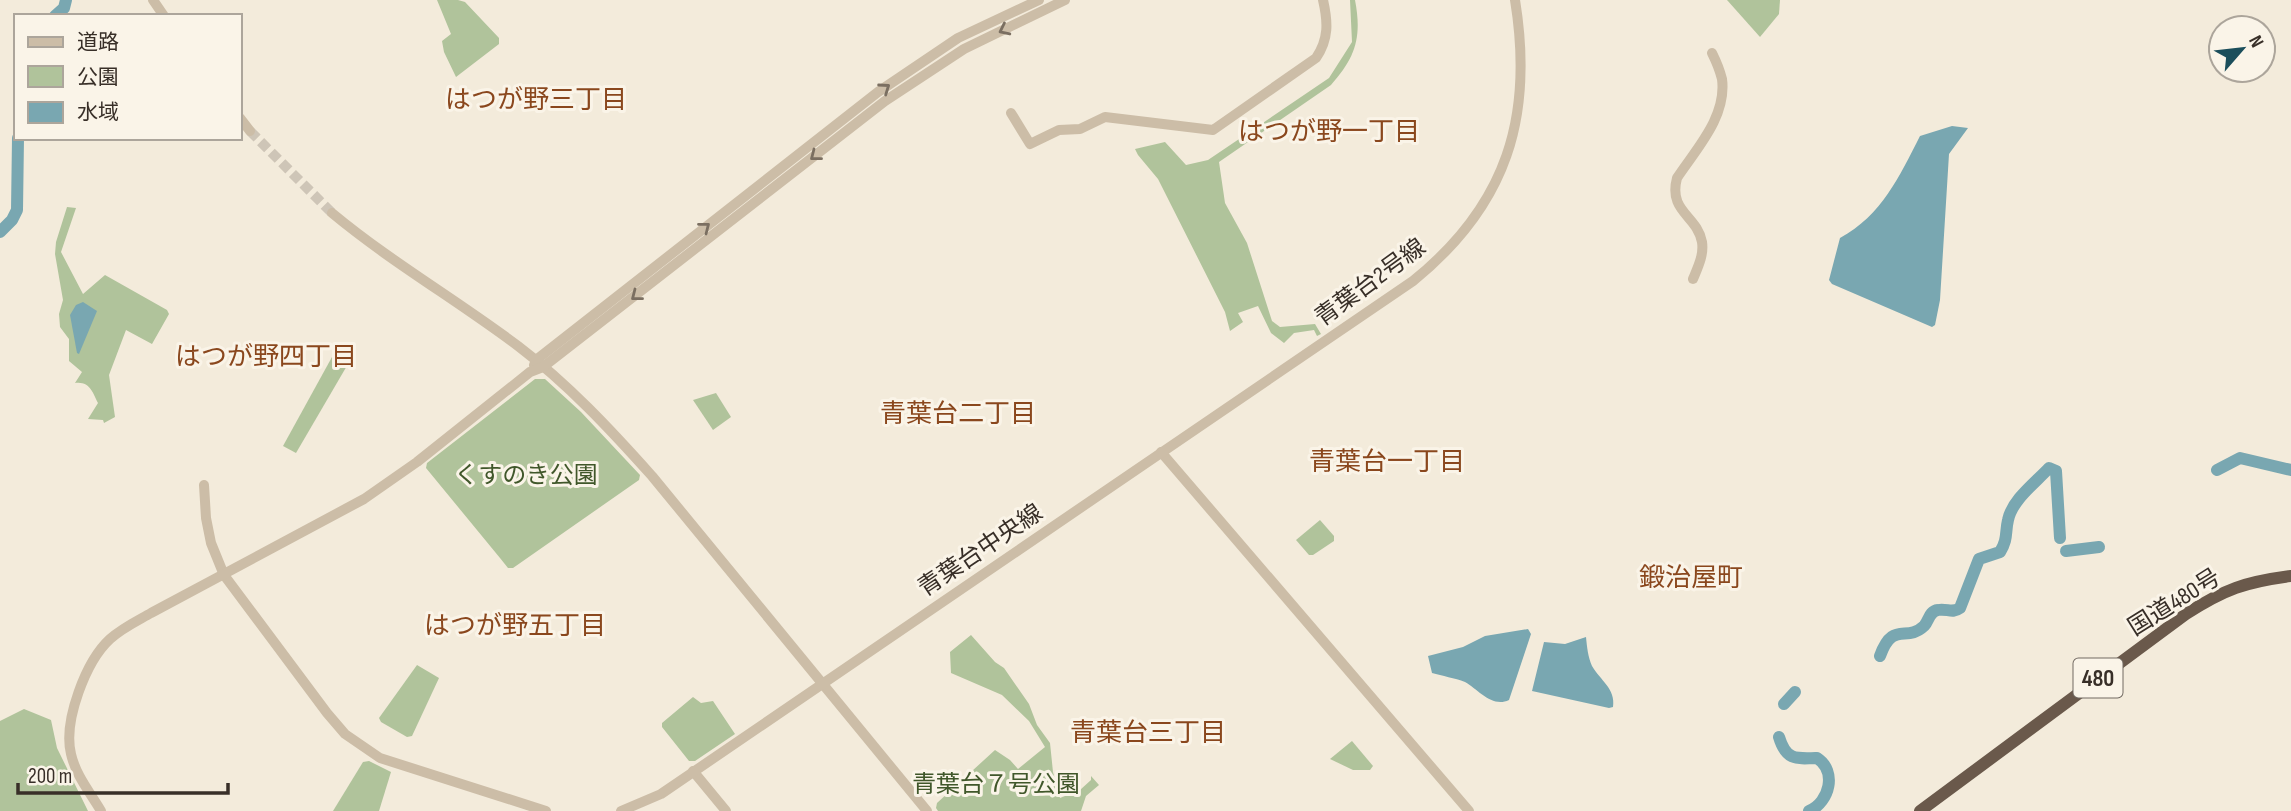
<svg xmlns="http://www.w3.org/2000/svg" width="2291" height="811" viewBox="0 0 2291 811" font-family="'Sofia Sans Condensed','Noto Sans JP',sans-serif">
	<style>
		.green { fill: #b0c39b }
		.water { fill: #79a7b1 }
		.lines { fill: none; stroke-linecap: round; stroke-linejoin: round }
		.river { stroke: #79a7b1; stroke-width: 12 }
		.tertiary-tunnel { stroke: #cec5b7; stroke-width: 10; stroke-dasharray: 10 5; stroke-linecap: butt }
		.tertiary { stroke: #ccbda7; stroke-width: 10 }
		.trunk { stroke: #6a594b; stroke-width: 12 }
		.oneway { stroke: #7b6f61 }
		.labels { text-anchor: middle; stroke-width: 6; stroke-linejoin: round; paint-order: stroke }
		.shield { fill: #faf4e8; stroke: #726a62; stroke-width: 2 }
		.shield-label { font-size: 23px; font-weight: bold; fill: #382f28 }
		.street-label { font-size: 24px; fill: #382f28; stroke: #faf4e8 }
		.park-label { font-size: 24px; fill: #40572a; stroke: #faf4e8 }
		.neighbourhood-label { font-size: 26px; fill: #8a471d; stroke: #faf4e8 }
	</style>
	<rect width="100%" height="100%" fill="#f3ebdb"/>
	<g class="green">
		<path d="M 437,0 L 458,0 L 465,2 L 499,38 L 499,44 L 456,77 L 444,52 L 442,41 L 451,34 Z"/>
		<path d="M 1350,0 L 1355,0 C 1362,37 1356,57 1331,85 L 1219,162 L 1225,203 L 1247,243 L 1272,321 L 1280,327 L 1315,324 L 1321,334 L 1317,336 L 1314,330 L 1294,333 L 1284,343 L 1271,333 L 1258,306 L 1238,313 L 1243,322 L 1230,331 L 1225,312 L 1158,179 L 1138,155 L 1135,149 L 1165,142 L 1186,165 L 1208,160 L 1329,78 L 1352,42 Z"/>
		<path d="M 1727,0 L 1780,0 L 1779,14 L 1760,37 Z"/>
		<path d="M 67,207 L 76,208 L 61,252 L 83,294 L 105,275 L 167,310 L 169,314 L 152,344 L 126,330 L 109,375 L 115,417 L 104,423 L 103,420 L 88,419 L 98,403 C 93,393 90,381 75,383 L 82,372 L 69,361 L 69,339 L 60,327 L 59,314 L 63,300 L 55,254 L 56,242 Z"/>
		<path d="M 332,357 L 348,364 L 296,453 L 283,446 Z"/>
		<path d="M 535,379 L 545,379 L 581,412 L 640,475 L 639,480 L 513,568 L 508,568 L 500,558 L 426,468 L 427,463 Z"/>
		<path d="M 716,393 L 731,417 L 713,430 L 693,400 Z"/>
		<path d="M 1320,520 L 1334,536 L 1334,541 L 1313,555 L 1309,555 L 1296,540 Z"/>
		<path d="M 971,635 L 995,662 L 1004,668 L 1029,704 L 1037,725 L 1050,743 L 1053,772 L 1060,798 L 1080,790 L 1091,780 L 1091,776 L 1099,785 L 1086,796 L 1081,811 L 938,811 L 936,808 L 937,803 L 995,750 L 1010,760 L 1018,769 L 1045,747 L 1029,721 L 1002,695 L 951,673 L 950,652 Z"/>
		<path d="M 417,665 L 439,678 L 412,736 L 407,737 L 381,722 L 379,718 Z"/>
		<path d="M 693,697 L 701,703 L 713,701 L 735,734 L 695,761 L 689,761 L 662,727 L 662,723 Z"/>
		<path d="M 24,709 L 51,720 L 57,748 L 88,811 L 0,811 L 0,721 Z"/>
		<path d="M 1352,741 L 1373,766 L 1370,770 L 1353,770 L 1330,759 Z"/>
		<path d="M 369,761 L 391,772 L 379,811 L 333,811 L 363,762 Z"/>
	</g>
	<g class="water">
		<path d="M 1952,126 L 1968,128 L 1949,154 L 1940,300 L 1935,325 L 1932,327 L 1832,284 L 1829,280 L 1840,238 C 1882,215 1899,177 1920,136 Z"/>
		<path d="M 83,302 L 97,311 L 79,354 L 77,353 L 70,315 L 76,305 Z"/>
		<path d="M 1528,629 L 1531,634 L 1509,700 C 1492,708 1479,690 1465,682 C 1455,678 1442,676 1432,673 L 1428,656 L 1463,647 L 1485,636 Z"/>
		<path d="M 1586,637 C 1587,647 1588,657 1592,666 C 1600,680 1616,689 1613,707 L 1609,708 L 1532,691 L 1544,642 L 1565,644 Z"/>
	</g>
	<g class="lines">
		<g class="river">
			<path d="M 55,16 L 64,8 L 66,0"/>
			<path d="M 0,232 L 12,220 L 17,210 L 18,138"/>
			<path d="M 2217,470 L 2240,458 L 2291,470"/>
			<path d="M 2066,551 L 2099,547"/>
			<path d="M 1880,656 C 1893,620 1906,643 1924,626 C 1929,621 1929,611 1938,610 C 1947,608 1952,614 1960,608 L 1979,559 L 2000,552 C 2008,539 2005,533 2008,520 C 2012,500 2035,483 2049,468 L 2056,471 L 2060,538"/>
			<path d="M 1784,704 L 1795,692"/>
			<path d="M 1779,737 C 1786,760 1795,759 1817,758 C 1837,771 1830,802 1809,811"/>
		</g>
		<path class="tertiary-tunnel" d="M 250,131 L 332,213"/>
		<g class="tertiary">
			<path d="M 153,0 L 164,16"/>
			<path d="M 1011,113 L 1030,144 L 1059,130 L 1080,129 L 1105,117 L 1213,130 L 1316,58 C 1329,39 1328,22 1323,0"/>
			<path d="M 240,118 L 250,131"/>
			<path d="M 332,213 C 391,262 457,300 518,346 C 568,384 610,429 652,476 L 927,811"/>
			<path d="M 1693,279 C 1698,267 1704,255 1702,242 C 1697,215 1668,212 1677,178 C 1696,149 1727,117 1722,79 C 1720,71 1716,61 1712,53"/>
			<path d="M 534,365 L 536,360 L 878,92 L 958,38 L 1039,0"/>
			<path d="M 1161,452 L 1469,811"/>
			<path d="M 204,485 L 206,518 L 211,543 L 224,575 L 327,713 L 345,734 L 380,758 L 546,811"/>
			<path d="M 693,771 L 726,811"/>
			<path d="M 101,811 C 90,792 76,776 71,754 C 63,721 86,661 110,639 C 122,628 137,621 151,613 L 364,499 L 417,462 L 530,372 L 543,367 L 885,101 L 964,49 L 1065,0"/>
			<path d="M 621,811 L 661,794 L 1413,281 C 1507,205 1534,117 1515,0"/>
		</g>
		<path class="trunk" d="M 1920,811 L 2186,614 C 2225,589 2245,582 2291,576"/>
	</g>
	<defs><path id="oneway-chevron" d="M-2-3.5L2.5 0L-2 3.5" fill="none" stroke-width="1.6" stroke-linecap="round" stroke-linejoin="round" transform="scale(1.75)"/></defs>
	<g class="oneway">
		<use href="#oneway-chevron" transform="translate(1004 30) rotate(154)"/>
		<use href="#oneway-chevron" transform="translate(885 88) rotate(-35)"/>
		<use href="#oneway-chevron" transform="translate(815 156) rotate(142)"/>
		<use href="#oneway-chevron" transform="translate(705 227) rotate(-38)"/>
		<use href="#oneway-chevron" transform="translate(636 296) rotate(142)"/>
	</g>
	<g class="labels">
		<rect class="shield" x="2073.5" y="658.5" width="49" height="39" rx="5"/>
		<g class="shield-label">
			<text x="2098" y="686">480</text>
		</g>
		<g class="street-label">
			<text transform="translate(1370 282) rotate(-36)" y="8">青葉台2号線</text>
			<text transform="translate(980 550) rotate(-34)" y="8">青葉台中央線</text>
			<text transform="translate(2174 602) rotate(-32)" y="8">国道480号</text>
		</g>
		<g class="park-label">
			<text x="526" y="483">くすのき公園</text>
			<text x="996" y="792">青葉台７号公園</text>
		</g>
		<g class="neighbourhood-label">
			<text x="536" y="108">はつが野三丁目</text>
			<text x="1329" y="140">はつが野一丁目</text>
			<text x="266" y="365">はつが野四丁目</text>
			<text x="958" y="422">青葉台二丁目</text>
			<text x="1387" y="470">青葉台一丁目</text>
			<text x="1691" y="586">鍛治屋町</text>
			<text x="515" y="634">はつが野五丁目</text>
			<text x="1148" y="741">青葉台三丁目</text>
		</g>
	</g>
	<rect x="14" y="14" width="228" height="126" fill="#faf4e8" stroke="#aca59b" stroke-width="2"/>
	<rect x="28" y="37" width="35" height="10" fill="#ccbda7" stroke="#aca59b" stroke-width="2"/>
	<text x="77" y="49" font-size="21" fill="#382f28">道路</text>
	<rect x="28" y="66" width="35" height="21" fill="#b0c39b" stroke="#aca59b" stroke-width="2"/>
	<text x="77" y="84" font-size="21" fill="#382f28">公園</text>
	<rect x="28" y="102" width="35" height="21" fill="#79a7b1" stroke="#aca59b" stroke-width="2"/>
	<text x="77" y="119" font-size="21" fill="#382f28">水域</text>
	<g transform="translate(2242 49) rotate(62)"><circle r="33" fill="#faf4e8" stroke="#aca59b" stroke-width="2"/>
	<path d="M0-5L12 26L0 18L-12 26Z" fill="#1b4e5b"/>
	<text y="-10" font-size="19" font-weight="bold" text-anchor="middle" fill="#382f28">N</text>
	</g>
	<path d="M18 783v10h210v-10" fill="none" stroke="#382f28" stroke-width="3.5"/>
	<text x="28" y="783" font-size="21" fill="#382f28" stroke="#faf4e8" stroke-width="5" paint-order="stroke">200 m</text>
</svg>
